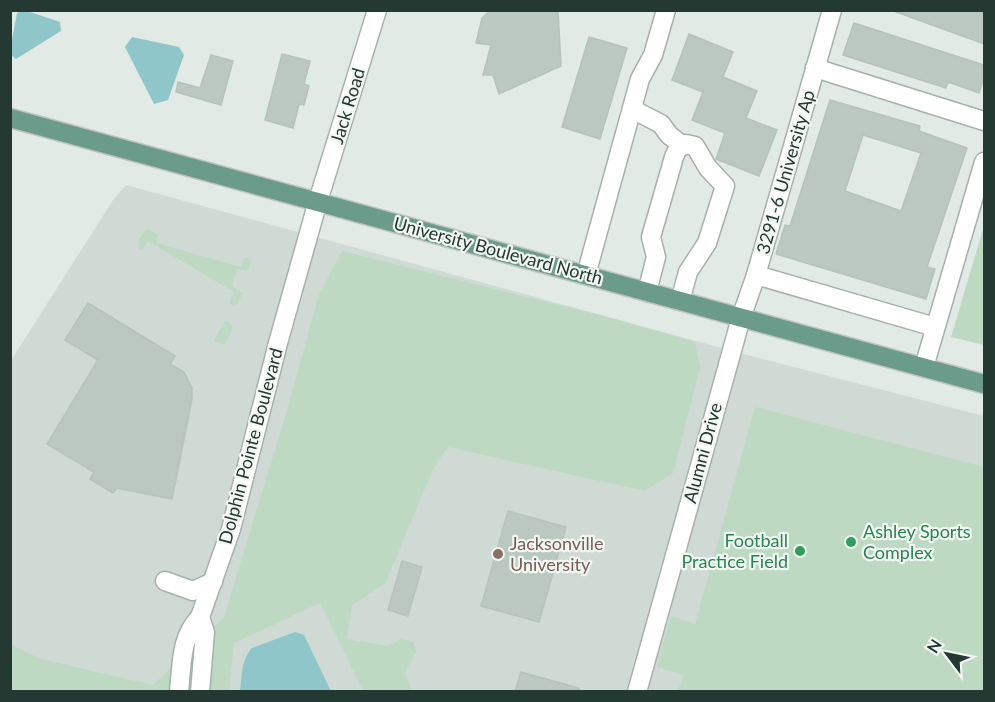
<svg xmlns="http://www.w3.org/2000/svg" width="995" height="702" viewBox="0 0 995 702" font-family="Lato,sans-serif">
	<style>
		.built { fill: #d0dad5 }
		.green { fill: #bdd9c2 }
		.water { fill: #8fc6ca }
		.building { fill: #bac8c1; stroke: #b5c3bc; stroke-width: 1.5; fill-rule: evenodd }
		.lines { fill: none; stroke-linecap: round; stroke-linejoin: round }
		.minor-casing { stroke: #a5b1ac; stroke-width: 21 }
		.major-casing { stroke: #bdc4c2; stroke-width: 21 }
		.minor { stroke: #fff; stroke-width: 18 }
		.major { stroke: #6b9b8a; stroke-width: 18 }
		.leisure-dot { fill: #2e9e5b; stroke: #f2f7f4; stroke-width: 2 }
		.education-dot { fill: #8d6e63; stroke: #f2f7f4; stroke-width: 2 }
		.labels { text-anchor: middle; stroke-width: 4.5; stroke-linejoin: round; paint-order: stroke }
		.street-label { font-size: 18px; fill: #243932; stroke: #f2f7f4 }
		.leisure-label { font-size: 18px; fill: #27864d; stroke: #f2f7f4; text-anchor: start }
		.education-label { font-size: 18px; fill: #785e54; stroke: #f2f7f4; text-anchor: start }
	</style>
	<rect width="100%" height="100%" fill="#e2eae6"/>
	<path class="built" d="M 126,185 L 751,356 L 984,416 L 984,691 L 11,691 L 10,362 L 113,200 Z"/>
	<g class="green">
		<path d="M 984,226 L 984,345 L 951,337 Z"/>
		<path d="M 148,229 L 158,234 L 156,243 L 241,267 L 244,258 L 248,257 L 251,262 L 249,269 L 246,271 L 237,269 L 232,286 L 243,293 L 238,304 L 232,305 L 229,303 L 234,292 L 148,241 L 142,250 L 139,249 L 138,241 L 144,231 Z"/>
		<path d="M 342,251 L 600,315 L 695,342 L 700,368 L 673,473 L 645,491 L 448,447 L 434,467 L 385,584 L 352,605 L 347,639 L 388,646 L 401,639 L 414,642 L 416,652 L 405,673 L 412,691 L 363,691 L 320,603 L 234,643 L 229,691 L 11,691 L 10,644 L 41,659 L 153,685 L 224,617 L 288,407 L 319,294 Z"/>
		<path d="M 228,321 L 233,328 L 225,345 L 215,342 L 215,338 L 224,322 Z"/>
		<path d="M 755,407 L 984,467 L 984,691 L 678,691 L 683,675 L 657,667 L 671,616 L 695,624 Z"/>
	</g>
	<g class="water">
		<path d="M 24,10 L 60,22 L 61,31 L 16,59 L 11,55 L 11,45 L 17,13 Z"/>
		<path d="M 132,37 L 179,47 L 184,55 L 168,100 L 154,104 L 125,47 Z"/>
		<path d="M 295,632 L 304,635 L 331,691 L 240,691 C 242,677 241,659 252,648 Z"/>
	</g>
	<g class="building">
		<path d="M 491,10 L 558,10 L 561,66 L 499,94 L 493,75 L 483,75 L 491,45 L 476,43 L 482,18 Z"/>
		<path d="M 896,10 L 984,10 L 984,44 L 896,12 Z"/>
		<path d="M 854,23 L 984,65 L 984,77 L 979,93 L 948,82 L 946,88 L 843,55 Z"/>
		<path d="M 689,34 L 733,52 L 723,77 L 757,91 L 746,118 L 777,130 L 759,176 L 716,159 L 725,133 L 692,120 L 703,92 L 672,80 Z"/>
		<path d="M 589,37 L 627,48 L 600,139 L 562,127 Z"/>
		<path d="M 282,54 L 310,61 L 304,84 L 309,86 L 304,105 L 299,104 L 293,128 L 265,120 Z"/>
		<path d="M 211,55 L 233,61 L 221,105 L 176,92 L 178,82 L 200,88 Z"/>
		<path d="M 830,100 L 920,126 L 919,131 L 967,148 L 927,267 L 935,269 L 926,299 L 776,254 L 785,225 L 790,226 ZM 863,135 L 921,153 L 901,211 L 845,191 Z"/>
		<path d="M 88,303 L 175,356 L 170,364 L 184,372 L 192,388 L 192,399 L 172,499 L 117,488 L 113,493 L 90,479 L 94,472 L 47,444 L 98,360 L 65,340 Z"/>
		<path d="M 508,511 L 566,527 L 539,622 L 481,606 Z"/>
		<path d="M 402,561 L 422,567 L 408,616 L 388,610 Z"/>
		<path d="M 521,672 L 579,688 L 579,692 L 515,692 Z"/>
	</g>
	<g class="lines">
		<defs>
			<g id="minor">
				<path d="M 815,68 L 984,121"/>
				<path d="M 632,109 L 661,124 L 669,135 L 683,146"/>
				<path d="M 586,275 L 640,79 L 653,55 L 666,10"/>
				<path d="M 756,275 L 935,327"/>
				<path d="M 647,292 L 656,257 L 651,237 L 674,157 L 678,148 L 686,144 L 695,146 L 708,168 L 725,186 L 707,243 L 688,272 L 680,301"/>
				<path d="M 924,367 L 984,162"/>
				<path d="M 165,581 L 193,591 L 213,582"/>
				<path d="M 179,692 C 182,664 180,638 200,617"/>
				<path d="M 200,692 L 205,632 L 200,617 L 231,529 L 278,343 L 318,201 L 377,10"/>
				<path d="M 637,692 L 741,318 L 756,275 L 832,10"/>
			</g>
			<path id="major" d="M 10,118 L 984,384"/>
		</defs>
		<use href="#minor" class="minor-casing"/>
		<use href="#major" class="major-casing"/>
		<use href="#minor" class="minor"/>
		<use href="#major" class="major"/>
	</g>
	<g class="leisure-dot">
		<circle cx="851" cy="542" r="6"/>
		<circle cx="800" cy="551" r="6"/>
	</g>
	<circle class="education-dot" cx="498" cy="554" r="6"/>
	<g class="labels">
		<g class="street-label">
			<text transform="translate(348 106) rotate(-73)" y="6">Jack Road</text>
			<text transform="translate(786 172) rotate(-74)" y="6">3291-6 University Ap</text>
			<text transform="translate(498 251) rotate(15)" y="6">University Boulevard North</text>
			<text transform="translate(251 446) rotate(-75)" y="6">Dolphin Pointe Boulevard</text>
			<text transform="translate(703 453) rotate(-75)" y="6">Alumni Drive</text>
		</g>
		<g class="leisure-label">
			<text x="863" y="538">Ashley Sports<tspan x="863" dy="21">Complex</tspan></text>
			<text x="788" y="547" text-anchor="end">Football<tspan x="788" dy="21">Practice Field</tspan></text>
		</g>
		<g class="education-label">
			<text x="510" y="550">Jacksonville<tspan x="510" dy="21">University</tspan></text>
		</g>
	</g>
	<rect width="995" height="702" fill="none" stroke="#243932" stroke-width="24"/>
	<g transform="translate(947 654) rotate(302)" stroke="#f2f7f4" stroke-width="4.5" paint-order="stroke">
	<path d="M0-4.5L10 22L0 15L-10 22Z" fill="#243932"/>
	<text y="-9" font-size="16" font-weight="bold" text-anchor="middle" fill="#243932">N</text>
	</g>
</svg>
